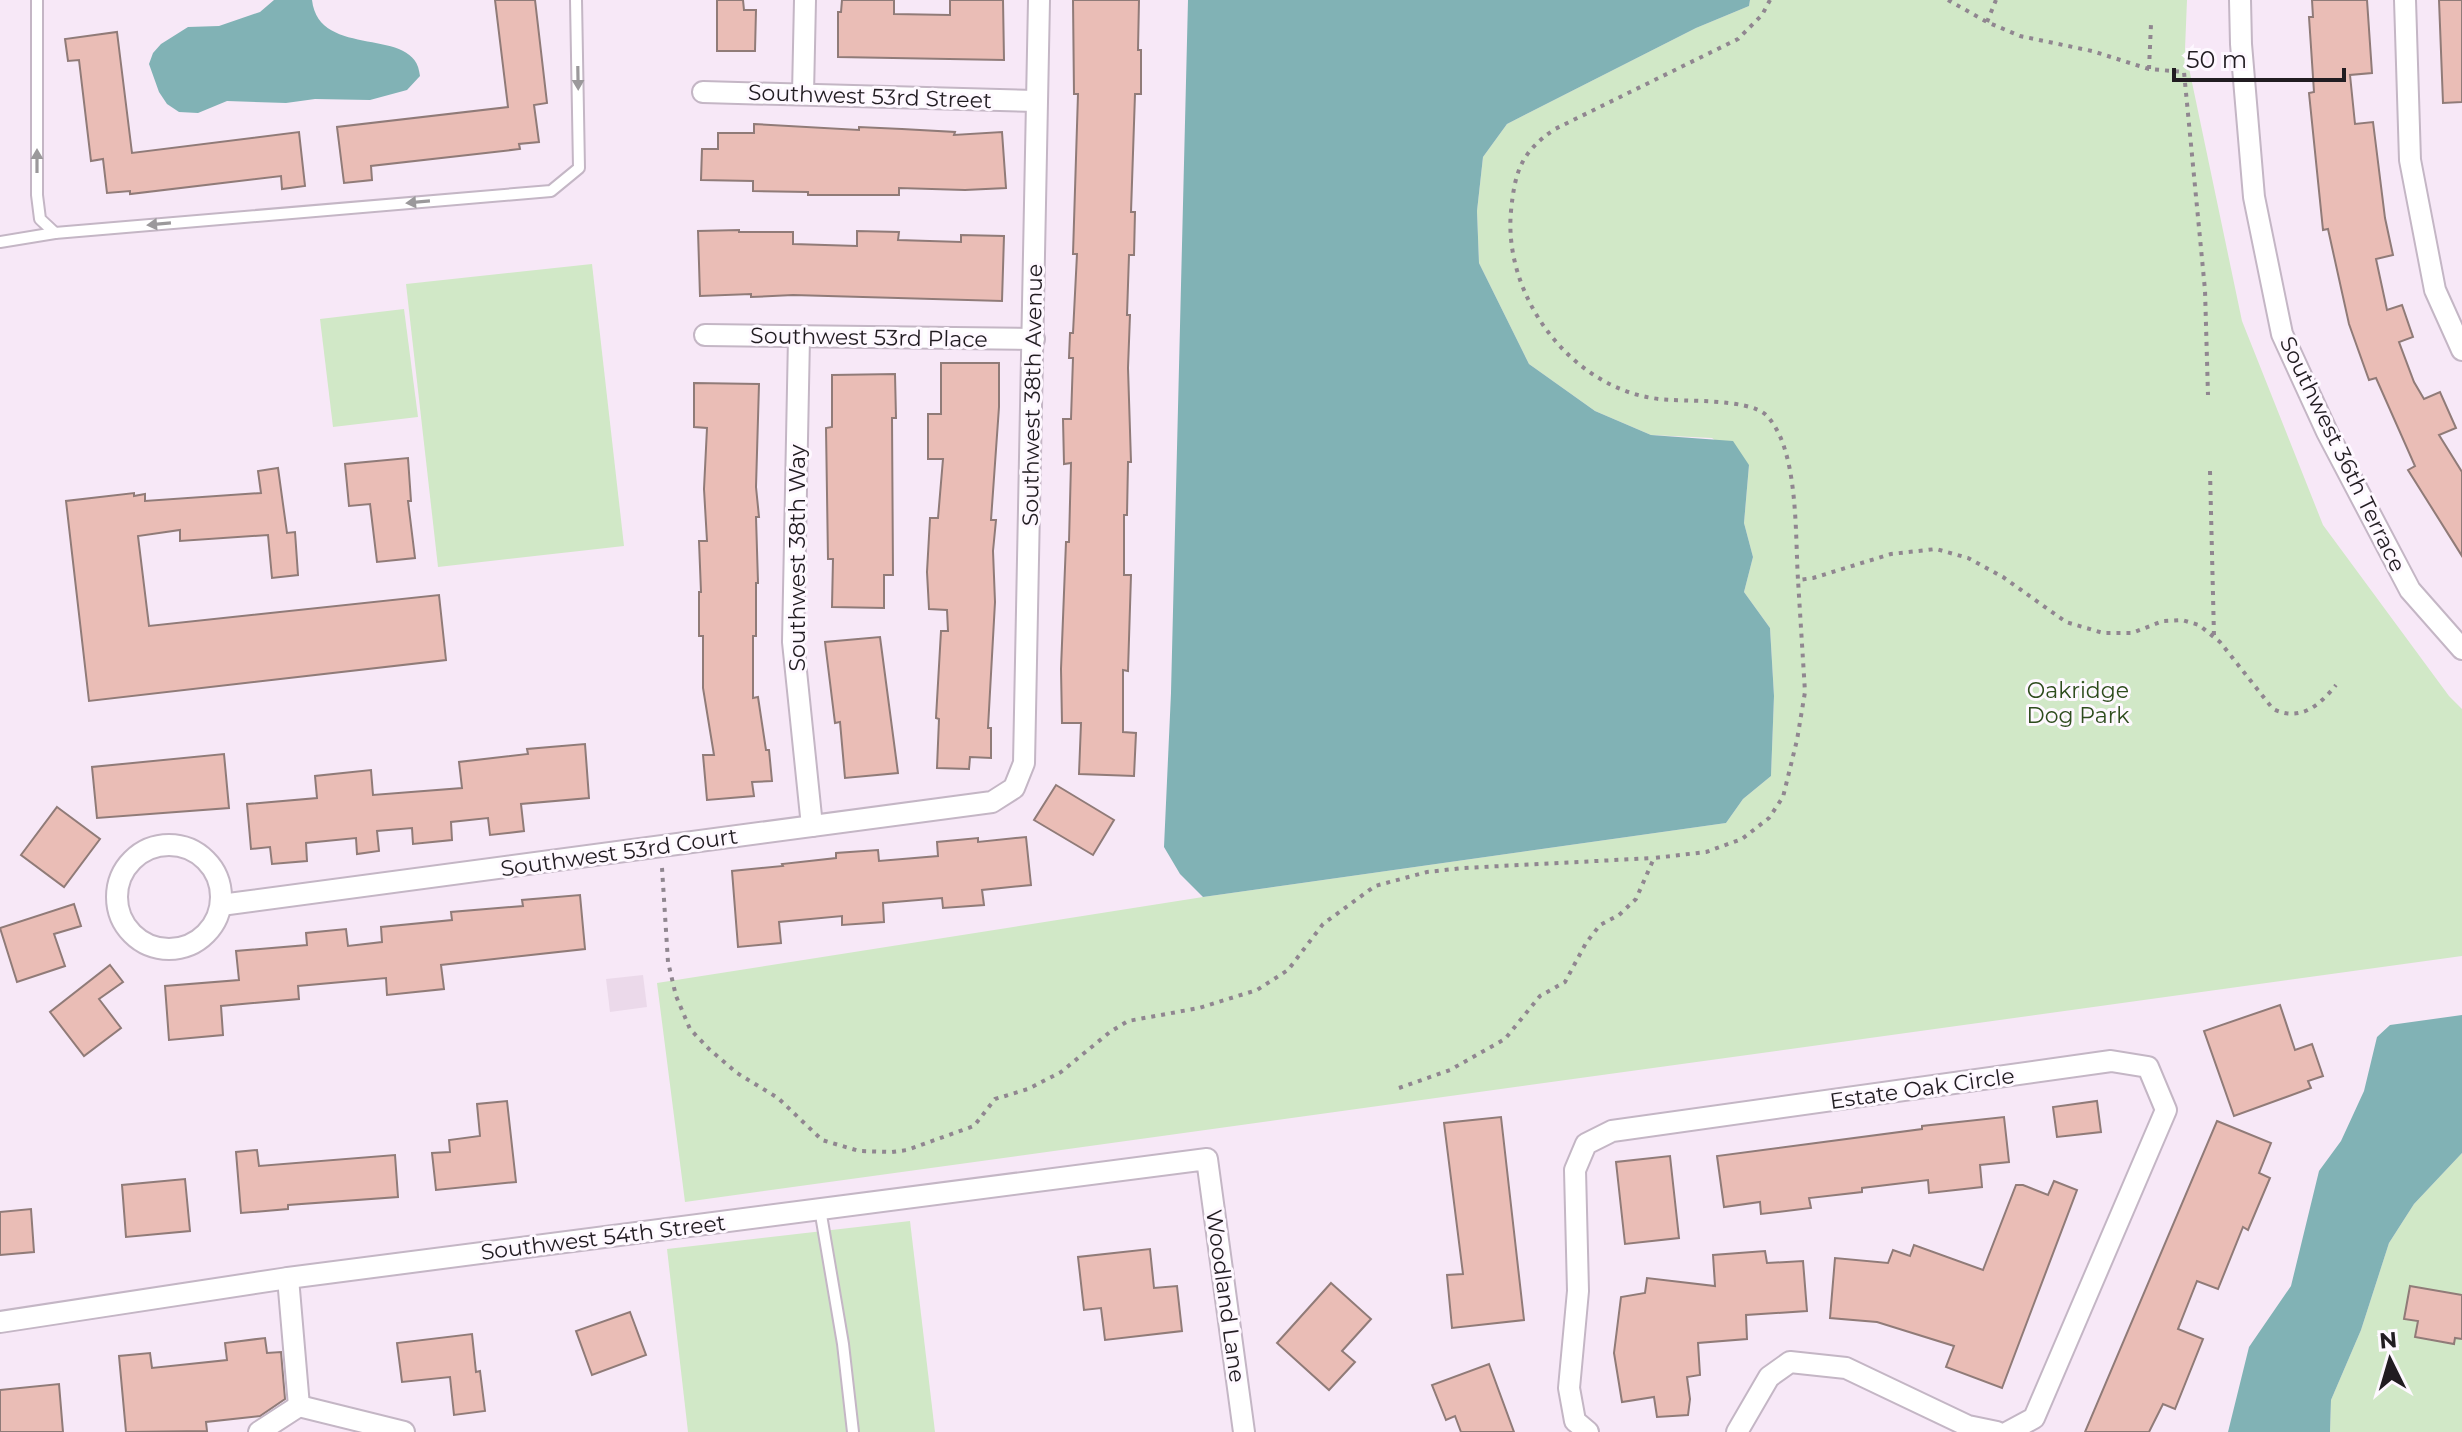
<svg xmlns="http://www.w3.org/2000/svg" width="2462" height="1432" viewBox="0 0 2462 1432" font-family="Montserrat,sans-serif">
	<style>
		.industrial { fill: #ebd9ea }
		.green { fill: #d1e8c7 }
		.water { fill: #81b2b5 }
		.building { fill: #eabdb6; stroke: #907b78; stroke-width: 2 }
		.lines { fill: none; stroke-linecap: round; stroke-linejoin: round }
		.lane-casing { stroke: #c4b6c5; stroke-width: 14 }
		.street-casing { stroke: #c4b6c5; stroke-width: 24 }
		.path { stroke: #908690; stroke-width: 4; stroke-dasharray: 4 6; stroke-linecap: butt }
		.lane { stroke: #fff; stroke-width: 10 }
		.street { stroke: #fff; stroke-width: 20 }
		.oneway { fill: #9b999b }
		.labels { text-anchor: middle; stroke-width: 6; stroke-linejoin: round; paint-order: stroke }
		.street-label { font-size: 22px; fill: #211c21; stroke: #fef8ff }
		.park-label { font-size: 22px; fill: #2d4c1c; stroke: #fef8ff }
	</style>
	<rect width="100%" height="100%" fill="#f7e8f7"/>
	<path class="industrial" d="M 643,975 L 647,1007 L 610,1012 L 606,979 Z"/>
	<g class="green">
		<path d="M 1750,0 L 2187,0 L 2185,49 L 2242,321 L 2323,525 L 2449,696 L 2462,709 L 2462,956 L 685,1202 L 657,983 L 1203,897 L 1726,823 L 1743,799 L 1771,776 L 1774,696 L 1770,628 L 1744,592 L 1753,557 L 1744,523 L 1749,465 L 1712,438 L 1651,435 L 1595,411 L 1529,364 L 1479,263 L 1477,211 L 1483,157 L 1507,124 L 1696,28 L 1749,6 Z"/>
		<path d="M 592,264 L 624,546 L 438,567 L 406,284 Z"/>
		<path d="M 404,309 L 418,417 L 333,427 L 320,319 Z"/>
		<path d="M 2462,1153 L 2462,1432 L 2330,1432 L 2331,1400 L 2361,1330 L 2389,1243 L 2414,1204 Z"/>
		<path d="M 910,1221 L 935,1432 L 688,1432 L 667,1249 Z"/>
	</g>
	<g class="water">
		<path d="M 274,0 L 312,0 C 319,61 417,24 420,76 L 407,90 L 370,100 L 315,99 L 286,103 L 227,101 L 198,113 L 179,112 L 167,104 L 159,92 L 149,64 L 153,53 L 161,44 L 188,27 L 219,26 L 260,12 Z"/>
		<path d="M 1188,0 L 1750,0 L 1749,6 L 1696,28 L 1507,124 L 1483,157 L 1477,211 L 1479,263 L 1529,364 L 1595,411 L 1651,435 L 1733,441 L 1749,465 L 1744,523 L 1753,557 L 1744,592 L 1770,628 L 1774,696 L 1771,776 L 1743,799 L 1726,823 L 1203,897 L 1180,874 L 1164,847 L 1171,693 Z"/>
		<path d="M 2462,1015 L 2462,1153 L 2414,1204 L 2389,1243 L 2361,1330 L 2331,1400 L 2330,1432 L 2228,1432 L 2249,1347 L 2291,1286 L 2319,1171 L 2341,1141 L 2364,1091 L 2377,1037 L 2390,1025 Z"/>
	</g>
	<g class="building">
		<path d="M 495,0 L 535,0 L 547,103 L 534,105 L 539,142 L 519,144 L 520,149 L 371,166 L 372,180 L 344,183 L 337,127 L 508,107 Z"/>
		<path d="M 717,0 L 743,0 L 744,10 L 756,10 L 755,51 L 717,51 Z"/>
		<path d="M 842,0 L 894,0 L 894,14 L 950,15 L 950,0 L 1003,0 L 1004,60 L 838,57 L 838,12 L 841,12 Z"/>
		<path d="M 1073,0 L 1139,0 L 1138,50 L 1141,50 L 1141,94 L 1135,94 L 1131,212 L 1135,212 L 1134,255 L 1129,255 L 1127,315 L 1130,315 L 1128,368 L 1131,462 L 1128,462 L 1127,515 L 1124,515 L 1124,575 L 1131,575 L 1128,671 L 1123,670 L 1123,732 L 1136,733 L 1134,776 L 1079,774 L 1081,723 L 1062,723 L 1061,669 L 1066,542 L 1069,542 L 1071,463 L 1064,464 L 1063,419 L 1071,419 L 1073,358 L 1069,358 L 1070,333 L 1073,333 L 1077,254 L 1073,254 L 1078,94 L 1074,94 Z"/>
		<path d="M 2312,0 L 2367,0 L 2372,73 L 2350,75 L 2355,124 L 2373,122 L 2385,218 L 2393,255 L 2376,259 L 2387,310 L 2402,305 L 2413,337 L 2399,342 L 2414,382 L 2424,399 L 2440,392 L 2456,428 L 2439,435 L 2462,472 L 2462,556 L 2408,470 L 2415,466 L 2376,378 L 2369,380 L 2349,324 L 2328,229 L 2323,230 L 2309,93 L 2314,92 L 2309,17 L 2313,17 Z"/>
		<path d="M 2439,0 L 2462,0 L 2462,102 L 2443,103 Z"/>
		<path d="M 117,32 L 132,153 L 299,132 L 305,186 L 282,189 L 281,176 L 130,194 L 130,191 L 107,193 L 103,159 L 91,161 L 79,60 L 68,61 L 65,39 Z"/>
		<path d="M 754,124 L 859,130 L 859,127 L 902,129 L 955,132 L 954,135 L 1002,132 L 1006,188 L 965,190 L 899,188 L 899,195 L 808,195 L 808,192 L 753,191 L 753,181 L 701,180 L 702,149 L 718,149 L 718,133 L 754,133 Z"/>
		<path d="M 739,230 L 739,232 L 793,232 L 793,244 L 857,246 L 857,231 L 899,232 L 898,240 L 961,242 L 961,235 L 1004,236 L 1002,301 L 793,295 L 751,297 L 751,294 L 700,296 L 698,231 Z"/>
		<path d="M 941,363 L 999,363 L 999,407 L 991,520 L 996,520 L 993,551 L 995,602 L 988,728 L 991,728 L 991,758 L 970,757 L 969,769 L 937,768 L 939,719 L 936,718 L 941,631 L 948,631 L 947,610 L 929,609 L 927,572 L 930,518 L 938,518 L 943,459 L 928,459 L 928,414 L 941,414 Z"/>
		<path d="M 895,374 L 896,418 L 892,418 L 893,575 L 884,575 L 884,608 L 832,607 L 833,559 L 828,559 L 826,428 L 832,427 L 832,375 Z"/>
		<path d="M 694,383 L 759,384 L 756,487 L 759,517 L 756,517 L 758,583 L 756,583 L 756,636 L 753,636 L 753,698 L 758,697 L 766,750 L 769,750 L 772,781 L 752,782 L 754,796 L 707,800 L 703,755 L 714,755 L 703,688 L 703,636 L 699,636 L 699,592 L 701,592 L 699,541 L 707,541 L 704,489 L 707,428 L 694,427 Z"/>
		<path d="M 408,458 L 411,501 L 408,501 L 415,558 L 377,562 L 370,504 L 349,506 L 345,464 Z"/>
		<path d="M 278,468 L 287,533 L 295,532 L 298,575 L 272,578 L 268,535 L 180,541 L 180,530 L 138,536 L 149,626 L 439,595 L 446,660 L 89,701 L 66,501 L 134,493 L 134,496 L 145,494 L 145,501 L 261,493 L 258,471 Z"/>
		<path d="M 880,637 L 898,773 L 845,778 L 840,722 L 835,723 L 825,642 Z"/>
		<path d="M 585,744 L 589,798 L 521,804 L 524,831 L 490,835 L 488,818 L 451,822 L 452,840 L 413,844 L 412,828 L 377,831 L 379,851 L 357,854 L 356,838 L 306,843 L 307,861 L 272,864 L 270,847 L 251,849 L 247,804 L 317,798 L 315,776 L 371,770 L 373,795 L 462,788 L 459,762 L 528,754 L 527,749 Z"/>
		<path d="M 224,754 L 229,808 L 97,818 L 92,767 Z"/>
		<path d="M 1056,785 L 1114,820 L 1093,855 L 1034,820 Z"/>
		<path d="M 57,807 L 100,839 L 64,887 L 21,855 Z"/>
		<path d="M 1026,837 L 1031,885 L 982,890 L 984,905 L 943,908 L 942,898 L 883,903 L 884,922 L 842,925 L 842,916 L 779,922 L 781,943 L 738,947 L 732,871 L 783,866 L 782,864 L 836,858 L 836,853 L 878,850 L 879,861 L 938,856 L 937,842 L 978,838 L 978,842 Z"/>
		<path d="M 580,895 L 585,949 L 441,965 L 444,989 L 387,995 L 386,978 L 298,986 L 299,999 L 221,1006 L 223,1035 L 169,1040 L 165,986 L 239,980 L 236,951 L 307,945 L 306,933 L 346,929 L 348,946 L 382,942 L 381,927 L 452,920 L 451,912 L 523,906 L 522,900 Z"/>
		<path d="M 74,904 L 81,926 L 54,934 L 65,966 L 17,982 L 0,928 Z"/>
		<path d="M 110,965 L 123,982 L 99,999 L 121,1028 L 84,1056 L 50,1012 Z"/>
		<path d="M 2280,1005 L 2295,1050 L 2312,1044 L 2323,1076 L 2308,1081 L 2311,1088 L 2234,1116 L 2204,1031 Z"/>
		<path d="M 507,1101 L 516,1182 L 436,1190 L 432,1153 L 450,1152 L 449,1140 L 480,1136 L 477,1104 Z"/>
		<path d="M 2097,1101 L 2101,1132 L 2057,1137 L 2053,1107 Z"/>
		<path d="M 1501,1117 L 1524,1320 L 1452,1328 L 1447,1275 L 1463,1274 L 1444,1123 Z"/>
		<path d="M 2004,1117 L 2009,1162 L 1980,1165 L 1982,1187 L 1929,1193 L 1928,1180 L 1862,1188 L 1862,1192 L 1809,1198 L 1811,1208 L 1761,1214 L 1760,1202 L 1724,1207 L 1717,1156 L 1922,1129 L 1922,1126 Z"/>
		<path d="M 2217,1121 L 2271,1143 L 2259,1173 L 2270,1178 L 2248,1230 L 2243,1227 L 2218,1289 L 2197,1281 L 2178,1329 L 2203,1339 L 2175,1409 L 2163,1404 L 2149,1432 L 2085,1432 Z"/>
		<path d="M 257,1150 L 259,1166 L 395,1155 L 398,1197 L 288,1205 L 288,1209 L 241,1213 L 236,1152 Z"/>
		<path d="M 1670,1156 L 1679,1238 L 1625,1244 L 1616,1162 Z"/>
		<path d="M 185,1179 L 190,1231 L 126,1237 L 122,1185 Z"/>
		<path d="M 2054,1181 L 2077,1190 L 2002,1388 L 1946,1367 L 1954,1346 L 1877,1322 L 1830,1318 L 1835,1258 L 1888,1263 L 1893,1250 L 1910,1256 L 1914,1245 L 1983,1270 L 2016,1185 L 2023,1185 L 2048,1195 Z"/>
		<path d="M 31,1209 L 34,1252 L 0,1255 L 0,1212 Z"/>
		<path d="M 1150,1249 L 1154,1288 L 1177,1286 L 1182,1331 L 1105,1340 L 1101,1308 L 1084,1310 L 1078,1257 Z"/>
		<path d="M 1765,1251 L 1767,1263 L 1803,1261 L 1807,1311 L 1746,1315 L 1747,1339 L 1698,1343 L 1700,1375 L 1687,1377 L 1690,1399 L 1688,1415 L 1657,1417 L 1654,1397 L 1622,1402 L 1614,1353 L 1621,1297 L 1645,1293 L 1647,1278 L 1715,1286 L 1713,1255 Z"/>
		<path d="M 1331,1283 L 1371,1319 L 1342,1351 L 1355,1362 L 1329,1390 L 1277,1343 Z"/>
		<path d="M 2410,1286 L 2462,1295 L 2462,1339 L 2455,1338 L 2454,1344 L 2415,1337 L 2418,1321 L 2404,1319 Z"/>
		<path d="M 630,1312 L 646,1355 L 592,1375 L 576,1331 Z"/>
		<path d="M 472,1334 L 476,1372 L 480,1371 L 485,1411 L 454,1415 L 450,1377 L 402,1382 L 397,1343 Z"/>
		<path d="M 265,1338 L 267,1353 L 281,1352 L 285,1399 L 260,1416 L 206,1422 L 207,1431 L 126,1432 L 119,1356 L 150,1353 L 152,1368 L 227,1360 L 225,1343 Z"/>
		<path d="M 1489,1364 L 1514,1432 L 1461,1432 L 1455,1416 L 1446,1420 L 1432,1385 Z"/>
		<path d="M 59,1384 L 63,1432 L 0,1432 L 0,1390 Z"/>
	</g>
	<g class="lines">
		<defs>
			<g id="lane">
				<path d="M 37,0 L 37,195 L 40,219 L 55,233"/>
				<path d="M 0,242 L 55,233 L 551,191 L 579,168 L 576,0"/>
				<path d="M 820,1209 L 843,1344 L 853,1432"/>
			</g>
			<g id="street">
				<path d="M 2240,0 L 2241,44 L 2254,197 L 2282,334 L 2327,432 L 2410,590 L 2462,649"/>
				<path d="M 2405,0 L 2410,160 L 2435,290 L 2462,350"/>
				<path d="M 703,92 L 1036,101"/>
				<path d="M 803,94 L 805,0"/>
				<path d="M 705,335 L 1034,339"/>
				<path d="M 799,337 L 793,642 L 812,826"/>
				<circle cx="169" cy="897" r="52"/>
				<path d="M 221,905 L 992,802 L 1014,788 L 1024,763 L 1039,0"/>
				<path d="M 288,1278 L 299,1406"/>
				<path d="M 0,1322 L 288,1278 L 1207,1159 L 1244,1432"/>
				<path d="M 299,1406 L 404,1432"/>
				<path d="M 259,1432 L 299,1406"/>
				<path d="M 1588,1432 L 1575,1421 L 1569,1388 L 1578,1291 L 1575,1170 L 1586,1144 L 1612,1131 L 2111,1061 L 2148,1067 L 2166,1110 L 2034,1418 L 2008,1432"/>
				<path d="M 1737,1432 L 1769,1377 L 1790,1362 L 1846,1368 L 1968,1426 L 1997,1432"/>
			</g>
		</defs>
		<use href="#lane" class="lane-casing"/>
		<use href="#street" class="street-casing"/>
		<g class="path">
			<path d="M 1770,0 L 1762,15 L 1738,39 L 1555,129 C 1521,152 1515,171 1511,211 C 1503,296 1571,389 1659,399 C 1684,402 1748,398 1766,415 C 1799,448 1795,534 1798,580 L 1813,578 L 1891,554 L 1936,549 L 1968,558 L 2003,577 L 2066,622 L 2103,633 L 2132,633 L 2163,621 L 2182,620 L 2199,625 L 2220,642 L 2273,709 C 2300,722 2319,706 2336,685"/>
			<path d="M 1948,0 L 1987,22 L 2020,36 L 2092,51 L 2149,69 L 2184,72 L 2205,290 L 2208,395"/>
			<path d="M 1987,22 L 1996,0"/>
			<path d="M 2149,69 L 2151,24"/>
			<path d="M 2210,471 L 2214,636"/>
			<path d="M 662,868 L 668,962 L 676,996 L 690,1029 L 709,1049 L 737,1073 L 778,1098 L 822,1140 L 859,1151 L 892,1152 L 907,1150 L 974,1126 L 995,1099 L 1028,1089 L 1061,1072 L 1110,1032 L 1128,1021 L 1199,1008 L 1257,990 L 1288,970 L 1323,924 L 1375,886 L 1427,872 L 1463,868 L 1654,858"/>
			<path d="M 1399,1088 L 1450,1070 L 1505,1039 L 1540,996 L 1565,982 L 1586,943 L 1600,925 L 1619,915 L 1636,899 L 1654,858 L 1706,852 L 1742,839 L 1769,818 L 1783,797 L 1797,740 L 1805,692 L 1798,580"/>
		</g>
		<use href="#lane" class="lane"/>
		<use href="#street" class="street"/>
	</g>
	<defs><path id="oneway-solid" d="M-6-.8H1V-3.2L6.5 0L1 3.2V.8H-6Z" transform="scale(2)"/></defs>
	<g class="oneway">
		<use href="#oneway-solid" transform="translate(578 78) rotate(89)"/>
		<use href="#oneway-solid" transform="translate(37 161) rotate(-90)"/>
		<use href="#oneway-solid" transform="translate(418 202) rotate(175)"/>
		<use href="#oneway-solid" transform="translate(159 224) rotate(175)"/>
	</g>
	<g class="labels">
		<g class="street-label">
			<text transform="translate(870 96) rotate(2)" y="8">Southwest 53rd Street</text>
			<text transform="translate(869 337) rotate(1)" y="8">Southwest 53rd Place</text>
			<text transform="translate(1032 395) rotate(-89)" y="8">Southwest 38th Avenue</text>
			<text transform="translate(2343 454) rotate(64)" y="8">Southwest 36th Terrace</text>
			<text transform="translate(797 558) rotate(-90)" y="8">Southwest 38th Way</text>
			<text transform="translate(619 852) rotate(-8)" y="8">Southwest 53rd Court</text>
			<text transform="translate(1922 1088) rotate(-8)" y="8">Estate Oak Circle</text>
			<text transform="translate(603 1237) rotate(-7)" y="8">Southwest 54th Street</text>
			<text transform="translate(1226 1296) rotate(82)" y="8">Woodland Lane</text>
		</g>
		<g class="park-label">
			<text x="2078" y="698">Oakridge<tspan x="2078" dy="25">Dog Park</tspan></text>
		</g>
	</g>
	<g transform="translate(2390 1360) rotate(355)" stroke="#fef8ff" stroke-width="6" paint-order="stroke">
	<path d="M0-6L14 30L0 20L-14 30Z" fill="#211c21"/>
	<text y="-12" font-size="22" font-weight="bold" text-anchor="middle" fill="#211c21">N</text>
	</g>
	<path d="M2174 68v12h170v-12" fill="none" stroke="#211c21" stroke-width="4"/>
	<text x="2186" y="68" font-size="24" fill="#211c21" stroke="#fef8ff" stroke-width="6" paint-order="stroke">50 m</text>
</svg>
